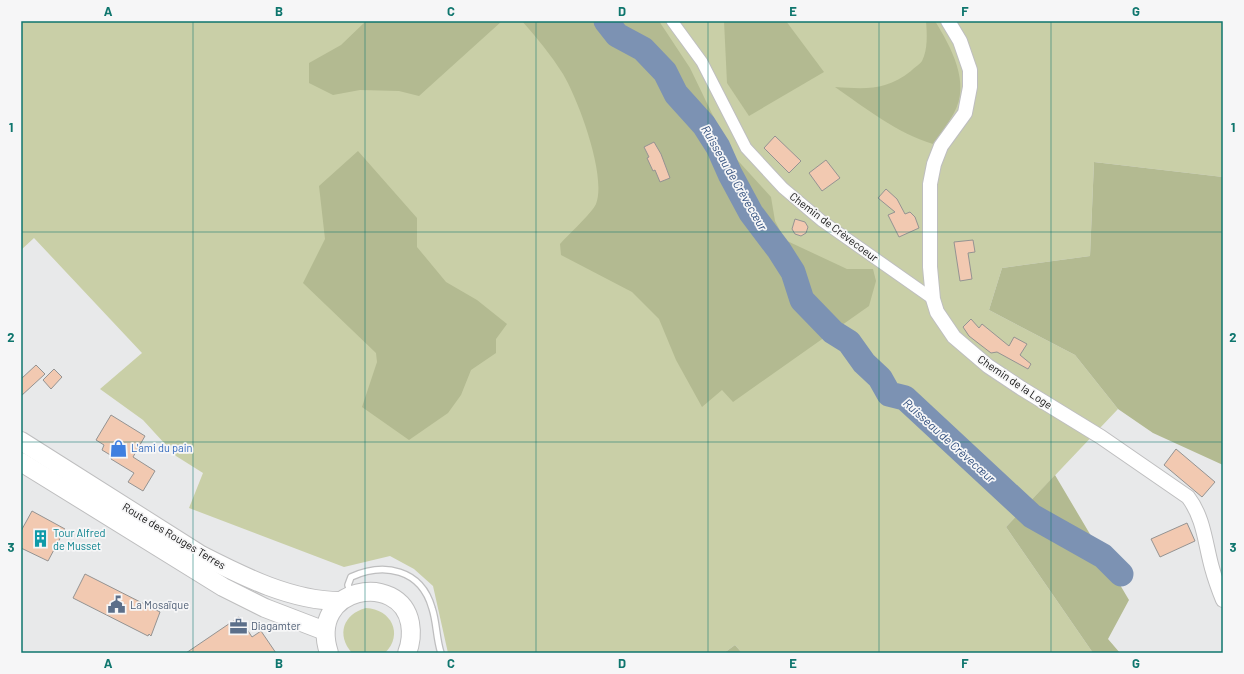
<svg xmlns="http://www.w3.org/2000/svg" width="1244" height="674" viewBox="0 0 1244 674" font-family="Barlow,sans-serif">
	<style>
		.green { fill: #c9cfa7 }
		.forest { fill: #b3ba91 }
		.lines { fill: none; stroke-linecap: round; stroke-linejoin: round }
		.river { stroke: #7c92b3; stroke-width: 25 }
		.building { fill: #f2c9b1; stroke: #949392 }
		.service-casing { stroke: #bebebf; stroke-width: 8 }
		.minor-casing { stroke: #bebebf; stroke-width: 13 }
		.tertiary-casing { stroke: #bebebf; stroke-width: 16 }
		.primary-casing { stroke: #bebebf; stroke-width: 20 }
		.service { stroke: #fff; stroke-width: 5.5 }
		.minor { stroke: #fff; stroke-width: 11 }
		.tertiary { stroke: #fff; stroke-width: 14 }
		.primary { stroke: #fff; stroke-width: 18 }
		.grid { fill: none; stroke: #0f766e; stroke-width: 1; stroke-opacity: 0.55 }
		.labels { text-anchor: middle; stroke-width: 3.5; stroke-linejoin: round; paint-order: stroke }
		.street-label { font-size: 11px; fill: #0e0e0e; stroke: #f6f6f7 }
		.shop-label { font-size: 11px; fill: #366cbe; stroke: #f6f6f7; text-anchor: start }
		.culture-label { font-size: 11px; fill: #0d838f; stroke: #f6f6f7; text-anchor: start }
		.service-label { font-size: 11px; fill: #4e5e75; stroke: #f6f6f7; text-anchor: start }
		.water-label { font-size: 12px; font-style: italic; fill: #314f7e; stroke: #f6f6f7 }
		.neatline { fill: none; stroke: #0f766e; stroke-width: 1.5 }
		.grid-label { font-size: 13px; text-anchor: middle; font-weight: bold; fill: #0f766e }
	</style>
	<rect width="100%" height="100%" fill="#e8e9ea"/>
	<g class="green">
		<path d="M 21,21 L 1223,21 L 1223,177 L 1094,162 L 1090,256 L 1002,268 L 989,310 L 1075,355 L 1118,409 L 1006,527 L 1093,653 L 742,653 L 735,645 L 724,653 L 448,653 L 433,586 L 414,569 L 390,556 L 344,567 L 189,508 L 203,473 L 176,456 L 143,420 L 100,389 L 142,353 L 34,238 L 21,250 Z"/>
		<path d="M 366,608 C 391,609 404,634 385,653 L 352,653 C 336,635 343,614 366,608 Z"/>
	</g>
	<g class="forest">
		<path d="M 366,21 L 502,21 L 419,96 L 399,91 L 360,90 L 333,95 L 309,83 L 309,63 L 341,45 Z"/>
		<path d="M 522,21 L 659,21 L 690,68 L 731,153 L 771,197 L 775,221 L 785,240 L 847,269 L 873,269 L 876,281 L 869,306 L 733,402 L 722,390 L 702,407 L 676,360 L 659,319 L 632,292 L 561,255 L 560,244 C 568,235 592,213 596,204 C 607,176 578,99 563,74 C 551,55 537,38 522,21 Z"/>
		<path d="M 724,21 L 786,21 L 824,72 L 749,116 L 727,83 Z"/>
		<path d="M 926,21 L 935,21 C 951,47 971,83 954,113 C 948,124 940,134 933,144 C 897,133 865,108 835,87 C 865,89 886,91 911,71 C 914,68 920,64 922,61 C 928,50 927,33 926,21 Z"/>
		<path d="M 358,151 L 417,218 L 417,247 L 446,282 L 477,300 L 507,324 L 496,339 L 496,353 L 471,370 L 461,395 L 448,413 L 409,440 L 362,407 L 377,362 L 376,353 L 303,283 L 325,239 L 319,186 Z"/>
		<path d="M 1094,162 L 1223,177 L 1223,465 L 1153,433 L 1118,409 L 1075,355 L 989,310 L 1002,268 L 1090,256 Z"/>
		<path d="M 1055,475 L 1129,600 L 1108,639 L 1120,653 L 1093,653 L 1006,527 Z"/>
		<path d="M 735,645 L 742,653 L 724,653 Z"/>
	</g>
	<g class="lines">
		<path class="river" d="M 606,21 L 617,35 L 643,49 L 665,72 L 676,94 L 704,125 L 718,147 L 730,174 L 751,213 L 779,250 L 793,272 L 802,300 L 833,332 L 849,342 L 864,363 L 880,378 L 889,394 L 905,398 L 1032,516 L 1103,556 L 1121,574"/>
	</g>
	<g class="building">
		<path d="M 775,136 L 801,161 L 789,173 L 764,148 Z"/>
		<path d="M 654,142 L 661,154 L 670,178 L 660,182 L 655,170 L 653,171 L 647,158 L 649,157 L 644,147 Z"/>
		<path d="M 826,160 L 840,178 L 822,191 L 809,173 Z"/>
		<path d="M 886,189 L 897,199 L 905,214 L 910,212 L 915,217 L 919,228 L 899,237 L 888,215 L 895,212 L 878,198 Z"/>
		<path d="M 795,219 L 805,222 L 808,227 L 806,233 L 801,236 L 795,234 L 792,229 Z"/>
		<path d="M 973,240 L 975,252 L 968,253 L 972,279 L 960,281 L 954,242 Z"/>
		<path d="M 971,319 L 979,328 L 982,324 L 1009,346 L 1014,337 L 1027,344 L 1020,355 L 1031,364 L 1028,369 L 997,352 L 991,353 L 969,336 L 963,327 Z"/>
		<path d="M 36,365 L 45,374 L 21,396 L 21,379 Z"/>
		<path d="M 54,369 L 62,377 L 51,389 L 43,380 Z"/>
		<path d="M 111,415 L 145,436 L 133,457 L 155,471 L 143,491 L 128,482 L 134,473 L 111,459 L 112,456 L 102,450 L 104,445 L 96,440 Z"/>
		<path d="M 1176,449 L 1215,482 L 1202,497 L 1164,465 Z"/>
		<path d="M 32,511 L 65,529 L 48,561 L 21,548 L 21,531 Z"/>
		<path d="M 1187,523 L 1195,541 L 1160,557 L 1151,539 Z"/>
		<path d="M 85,574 L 160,612 L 151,636 L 149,634 L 148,636 L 73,598 Z"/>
		<path d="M 239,617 L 252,637 L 261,631 L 276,653 L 186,653 Z"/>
	</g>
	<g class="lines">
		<defs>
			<path id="service" d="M 351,595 L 348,585 L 351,577 C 384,562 421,569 432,608 C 437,623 436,638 441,653"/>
			<path id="minor" d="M 672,21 L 702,62 L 746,148 L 783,188 L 822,221 L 933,299"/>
			<path id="tertiary" d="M 948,21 L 960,41 L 970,70 L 970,87 L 965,113 L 941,146 L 934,164 L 930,184 L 930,267 L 933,299 L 937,312 L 954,337 L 988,366 L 1021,388 L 1101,437 L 1188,497 C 1204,518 1205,543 1212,568 C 1215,579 1219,590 1223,600"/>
			<g id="primary">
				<path d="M 21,441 L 201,555 C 244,577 292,601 340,601"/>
				<path d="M 21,462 L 223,587 L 265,608 L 325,631"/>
				<path d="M 329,653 C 307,586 400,571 410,623 C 412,634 411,643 407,653"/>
			</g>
		</defs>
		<use href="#service" class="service-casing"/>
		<use href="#minor" class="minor-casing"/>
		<use href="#tertiary" class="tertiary-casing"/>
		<use href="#primary" class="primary-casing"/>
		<use href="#service" class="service"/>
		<use href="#minor" class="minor"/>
		<use href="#tertiary" class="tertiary"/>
		<use href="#primary" class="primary"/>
	</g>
	<path class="grid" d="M 193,21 L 193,653M 365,21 L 365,653M 536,21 L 536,653M 708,21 L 708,653M 879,21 L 879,653M 1051,21 L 1051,653M 21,232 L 1223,232M 21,442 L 1223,442"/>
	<defs>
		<symbol id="shop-bare" viewBox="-9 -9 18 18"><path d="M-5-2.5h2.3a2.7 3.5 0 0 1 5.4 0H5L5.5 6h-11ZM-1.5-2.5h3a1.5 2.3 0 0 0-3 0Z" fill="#3f7fe0" stroke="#f6f6f7" stroke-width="2.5" paint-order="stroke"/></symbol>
		<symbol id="building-bare" viewBox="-9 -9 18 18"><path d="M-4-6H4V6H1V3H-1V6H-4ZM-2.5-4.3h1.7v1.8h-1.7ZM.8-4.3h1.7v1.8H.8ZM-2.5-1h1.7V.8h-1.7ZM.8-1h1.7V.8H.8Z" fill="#0f9aa8" stroke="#f6f6f7" stroke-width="2.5" paint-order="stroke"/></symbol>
		<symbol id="civic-bare" viewBox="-9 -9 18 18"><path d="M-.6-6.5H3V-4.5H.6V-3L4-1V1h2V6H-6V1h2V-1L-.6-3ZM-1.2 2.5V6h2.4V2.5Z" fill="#5c6f8a" stroke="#f6f6f7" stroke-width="2.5" paint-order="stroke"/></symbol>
		<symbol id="office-bare" viewBox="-9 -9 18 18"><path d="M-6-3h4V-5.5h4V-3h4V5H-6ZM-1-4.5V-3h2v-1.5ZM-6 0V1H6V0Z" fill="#5c6f8a" stroke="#f6f6f7" stroke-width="2.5" paint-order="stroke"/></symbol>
	</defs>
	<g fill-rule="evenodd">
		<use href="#shop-bare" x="106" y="436" width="25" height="25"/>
		<use href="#building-bare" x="28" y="526" width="25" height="25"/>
		<use href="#civic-bare" x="104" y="592" width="25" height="25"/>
		<use href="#office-bare" x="226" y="614" width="25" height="25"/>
	</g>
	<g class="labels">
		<g class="street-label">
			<text transform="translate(834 227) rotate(37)" y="4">Chemin de Crèvecoeur</text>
			<text transform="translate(1015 382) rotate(34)" y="4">Chemin de la Loge</text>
			<text transform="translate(174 536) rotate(31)" y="4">Route des Rouges Terres</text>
		</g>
		<g class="shop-label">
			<text x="131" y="452">L'ami du pain</text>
		</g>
		<g class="culture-label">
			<text x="53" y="537">Tour Alfred<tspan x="53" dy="13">de Musset</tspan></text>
		</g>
		<g class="service-label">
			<text x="130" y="609">La Mosaïque</text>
			<text x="251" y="630">Diagamter</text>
		</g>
		<g class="water-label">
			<text transform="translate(734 178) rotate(60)" y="4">Ruisseau de Crèvecœur</text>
			<text transform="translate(949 441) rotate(42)" y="4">Ruisseau de Crèvecœur</text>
		</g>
	</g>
	<rect width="1244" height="674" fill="none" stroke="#f6f6f7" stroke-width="44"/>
	<rect x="22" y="22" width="1200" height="630" class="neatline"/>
	<g class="grid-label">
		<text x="108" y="16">A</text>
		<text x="279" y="16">B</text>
		<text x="451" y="16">C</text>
		<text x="622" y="16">D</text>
		<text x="793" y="16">E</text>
		<text x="965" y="16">F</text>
		<text x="1136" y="16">G</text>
		<text x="11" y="132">1</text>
		<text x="1233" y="132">1</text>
		<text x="11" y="342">2</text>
		<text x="1233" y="342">2</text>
		<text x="11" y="552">3</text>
		<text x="1233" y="552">3</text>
		<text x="108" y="668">A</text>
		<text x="279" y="668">B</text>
		<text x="451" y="668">C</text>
		<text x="622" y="668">D</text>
		<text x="793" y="668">E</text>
		<text x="965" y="668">F</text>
		<text x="1136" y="668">G</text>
	</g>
</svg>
